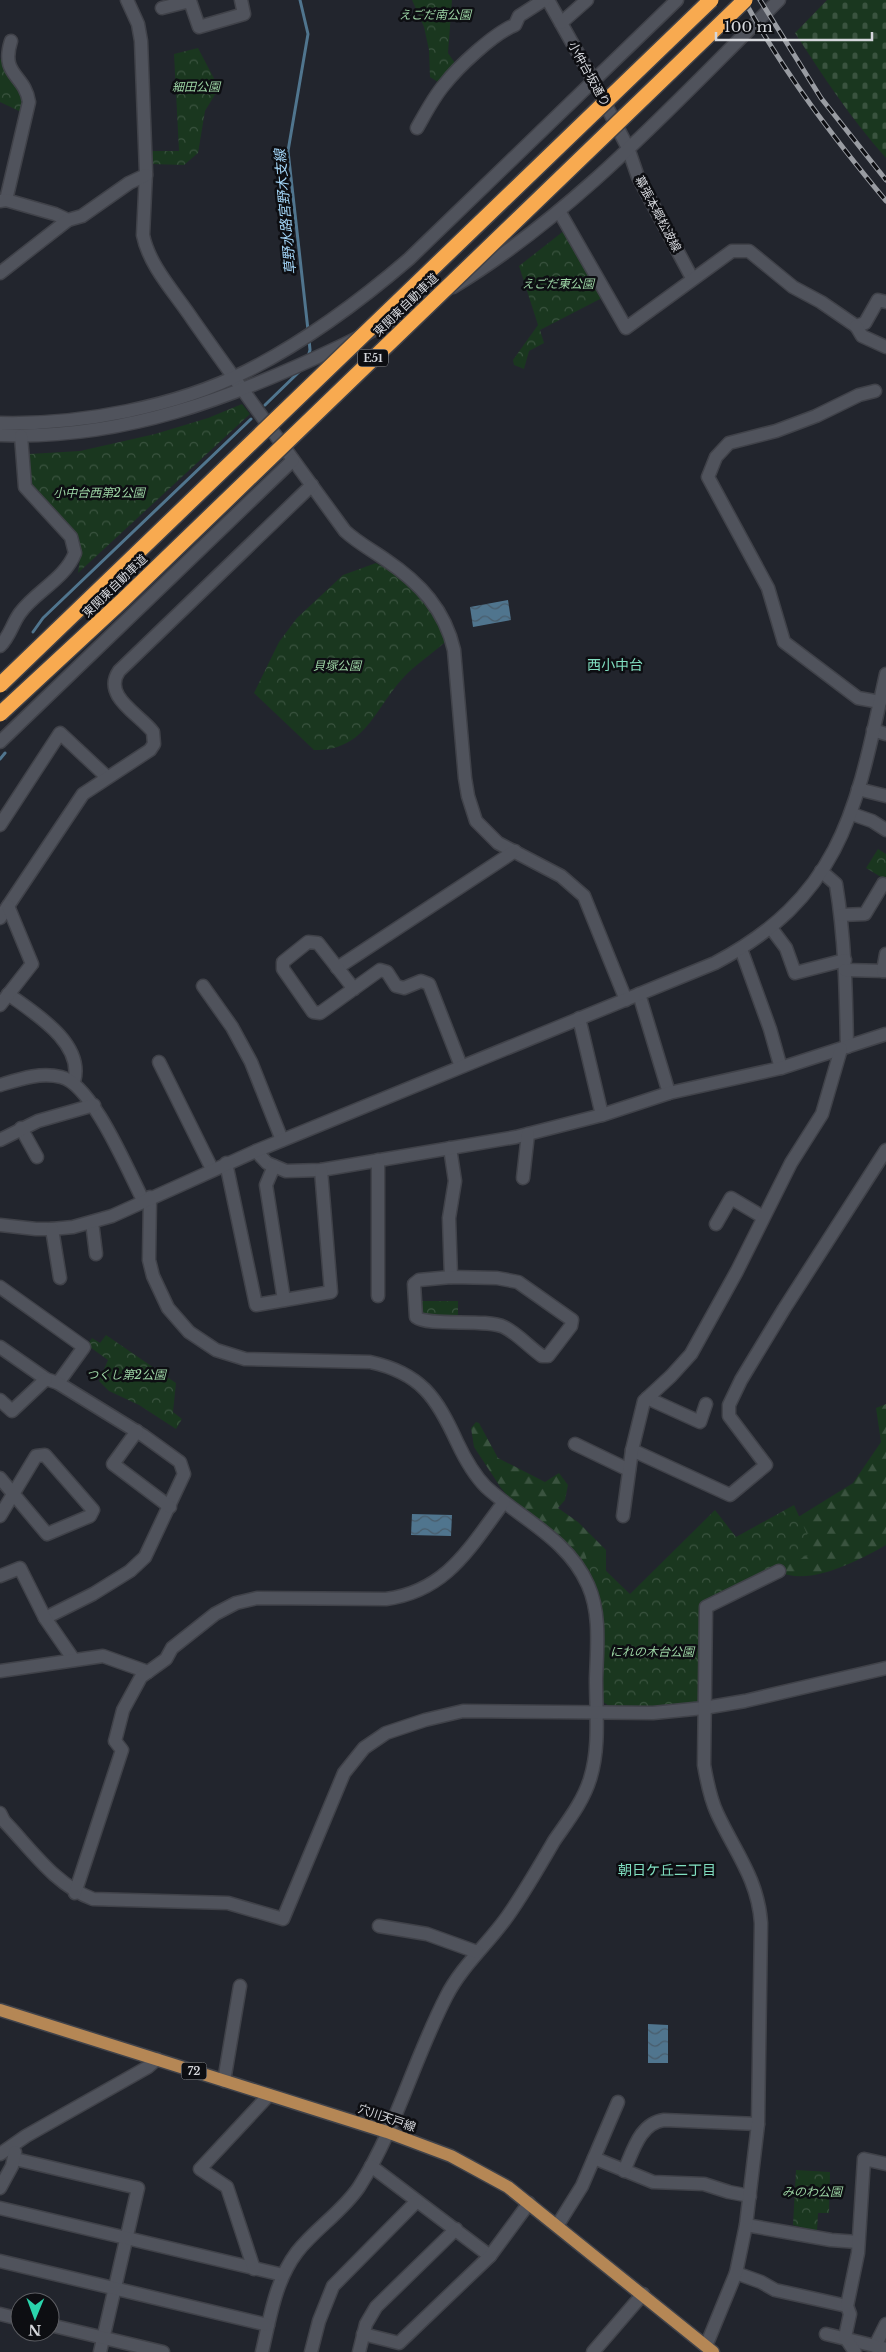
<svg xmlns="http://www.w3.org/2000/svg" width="886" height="2352" viewBox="0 0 886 2352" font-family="'Libre Baskerville','Noto Sans JP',serif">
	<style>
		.forest { fill: url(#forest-firs) }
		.cemetery { fill: url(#cemetery-stones) }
		.park { fill: url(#park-crowns) }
		.water { fill: url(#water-waves) }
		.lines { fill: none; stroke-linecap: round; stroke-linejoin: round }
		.stream { stroke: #50758e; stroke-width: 3 }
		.minor-casing { stroke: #404249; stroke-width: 15 }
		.major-casing { stroke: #404249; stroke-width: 15 }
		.minor { stroke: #50535c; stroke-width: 12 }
		.major { stroke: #b58755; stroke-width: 12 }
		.rail-casing { stroke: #999ca2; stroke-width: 5 }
		.rail { stroke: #0d0e12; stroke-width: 3; stroke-dasharray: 9; stroke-linecap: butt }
		.highway-bridge-casing { stroke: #404249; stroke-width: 18; stroke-linecap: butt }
		.highway-bridge { stroke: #f8aa50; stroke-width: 15 }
		.labels { text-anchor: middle; stroke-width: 5; stroke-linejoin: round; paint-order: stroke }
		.shield { fill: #0d0e12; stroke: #999b9f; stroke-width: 1 }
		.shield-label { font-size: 11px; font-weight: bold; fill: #d5d7dc }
		.park-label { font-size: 12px; font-style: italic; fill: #9bd3a3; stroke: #0d0e12 }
		.street-label { font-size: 12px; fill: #d5d7dc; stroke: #0d0e12 }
		.water-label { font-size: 14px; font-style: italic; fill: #a2d4f6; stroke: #0d0e12 }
		.neighbourhood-label { font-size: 14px; fill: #81dfc1; stroke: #0d0e12 }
	</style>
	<defs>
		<pattern id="forest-firs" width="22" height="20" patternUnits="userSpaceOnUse" patternTransform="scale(1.25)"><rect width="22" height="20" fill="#1a371f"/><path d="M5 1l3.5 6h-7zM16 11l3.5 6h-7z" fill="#3a533f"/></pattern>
		<pattern id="cemetery-stones" width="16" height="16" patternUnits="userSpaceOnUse" patternTransform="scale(1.25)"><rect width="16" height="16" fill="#1a371f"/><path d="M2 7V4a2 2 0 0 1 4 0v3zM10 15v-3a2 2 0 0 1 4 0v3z" fill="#3a533f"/></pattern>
		<pattern id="park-crowns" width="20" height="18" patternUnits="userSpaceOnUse" patternTransform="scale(1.25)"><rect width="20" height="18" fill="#1a371f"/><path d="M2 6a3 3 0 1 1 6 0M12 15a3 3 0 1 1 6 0" fill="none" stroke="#3a533f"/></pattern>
		<pattern id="water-waves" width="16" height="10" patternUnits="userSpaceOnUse" patternTransform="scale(1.25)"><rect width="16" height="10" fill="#50758e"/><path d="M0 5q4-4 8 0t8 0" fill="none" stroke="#495d6c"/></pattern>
	</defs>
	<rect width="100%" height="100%" fill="#22252d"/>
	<path class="forest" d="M 886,1404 L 886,1545 C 860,1560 807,1588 778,1571 L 702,1606 L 697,1701 L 694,1706 L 608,1701 L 601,1697 L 593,1582 L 572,1548 L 516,1506 L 501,1488 L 474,1447 L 471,1428 L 476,1422 L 479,1423 L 498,1458 L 545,1482 L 559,1473 L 568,1485 L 565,1500 L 558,1508 L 578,1522 L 606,1550 L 606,1571 L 631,1597 L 713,1513 L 736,1537 L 795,1519 L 853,1483 L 881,1442 L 876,1408 Z"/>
	<path class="cemetery" d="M 827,0 L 886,0 L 886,158 C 851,119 823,76 795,33 Z"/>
	<g class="park">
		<path d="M 452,0 L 448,53 L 457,66 L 441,84 L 430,77 L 429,50 L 424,27 L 412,0 Z"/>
		<path d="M 198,48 L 219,88 L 205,111 L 198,153 L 184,165 L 150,164 L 149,151 L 179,151 L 174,54 Z"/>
		<path d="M 0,59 L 4,61 C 5,87 28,80 21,112 L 0,102 Z"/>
		<path d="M 565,230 L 602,298 L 540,330 L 544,343 L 529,351 L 524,369 L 514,365 L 513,360 L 538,325 L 519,266 Z"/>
		<path d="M 242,404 L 250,414 L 78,573 L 81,552 L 29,483 L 29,454 L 80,451 L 155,434 L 208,418 Z"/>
		<path d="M 376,563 C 411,583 433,602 445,642 C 432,654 416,664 404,677 C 374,709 366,751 314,750 L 254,693 L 279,642 L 297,618 L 343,575 Z"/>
		<path d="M 878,849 L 886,854 L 886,880 L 866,868 Z"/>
		<path d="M 419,1301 L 458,1301 L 458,1317 L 422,1317 Z"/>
		<path d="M 106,1335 L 176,1383 L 173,1412 L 182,1419 L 176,1429 L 139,1405 L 109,1391 L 99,1381 L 108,1360 L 87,1345 L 92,1338 L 100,1343 Z"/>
		<path d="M 794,1505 L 815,1552 L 702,1606 L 700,1695 L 697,1701 L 663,1706 L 609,1706 L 603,1702 L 604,1619 L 584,1550 L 630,1594 L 715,1510 L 736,1537 Z"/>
		<path d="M 796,2170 L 830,2172 L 829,2213 L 818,2213 L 817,2232 L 793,2225 Z"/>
	</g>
	<g class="water">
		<path d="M 508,600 L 511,620 L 473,627 L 470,607 Z"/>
		<path d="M 412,1514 L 452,1515 L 451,1536 L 411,1535 Z"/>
		<path d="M 648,2024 L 668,2025 L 668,2063 L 648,2063 Z"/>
	</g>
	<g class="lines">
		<g class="stream">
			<path d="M 300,0 L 308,34 L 288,151 L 308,330"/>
			<path d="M 308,357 L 310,350 L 309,339"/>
			<path d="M 265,405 L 300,371"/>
			<path d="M 33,632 L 43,618 L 251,419"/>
			<path d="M 0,759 L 5,753"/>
		</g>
		<defs>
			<g id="minor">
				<path d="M 127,0 L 138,24 L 141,41 L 146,172 L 143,235 C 149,266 176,294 193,320 C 243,391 294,461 345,531 C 358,543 372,550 386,560 C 420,583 445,610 454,650 L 465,778 L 468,796 L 476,821 L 498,843 L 561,876 L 584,896 L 626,1000"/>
				<path d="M 548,0 L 593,80 L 628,148 L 638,177 L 692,278"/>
				<path d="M 162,8 L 190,1 L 199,27 L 244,14 L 241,0"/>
				<path d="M 561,23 L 587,0"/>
				<path d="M 417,128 C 425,114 433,98 444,85 C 458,67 494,33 515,25 L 519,16 L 544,0"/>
				<path d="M 6,200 L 29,102 C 25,74 0,76 11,41"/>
				<path d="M 0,201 L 6,200 L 55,214 L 68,220"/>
				<path d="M 559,211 L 626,328 L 732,251 L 749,251 L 793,287 L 821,302 L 856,326 L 865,323 L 878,300 L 886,302"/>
				<path d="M 0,273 L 68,220 L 82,216 L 129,183 L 146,175"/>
				<path d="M 453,287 C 577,212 676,101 779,0"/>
				<path d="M 856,326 L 862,336 L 886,347"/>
				<path d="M 875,391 L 859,395 L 816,416 L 776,431 L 729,443 L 716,457 L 708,477 L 768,588 L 784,642 L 858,698 L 880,702"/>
				<path d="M 0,423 C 80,425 176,407 247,371 C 306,341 359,302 409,259 L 677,0"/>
				<path d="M 0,435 C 123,440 232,398 341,346 C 369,332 398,320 425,303"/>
				<path d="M 0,646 C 10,636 12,624 20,613 C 36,591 65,579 75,553 L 71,537 L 25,487 L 21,436"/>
				<path d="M 873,730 L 886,734"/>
				<path d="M 0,742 L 293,460"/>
				<path d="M 858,789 L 886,796"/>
				<path d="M 852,814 L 872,821 L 886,830"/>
				<path d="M 0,825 L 60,733 L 107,777"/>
				<path d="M 821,871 L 836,884 C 845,938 846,992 847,1047"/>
				<path d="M 841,915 L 865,914 L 883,884 L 886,885"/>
				<path d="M 0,918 L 83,794 L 150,750 L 154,744 L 153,732 C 139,714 102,696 119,671 L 312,485"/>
				<path d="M 771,928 L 786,948 L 795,973 L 845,960"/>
				<path d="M 741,949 L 770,1029 L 781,1068"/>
				<path d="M 337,968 L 515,851"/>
				<path d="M 845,970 L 886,971"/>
				<path d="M 883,971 L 886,954"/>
				<path d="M 203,986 L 232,1027 L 251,1062 L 282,1140"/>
				<path d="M 354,989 L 318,943 L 308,942 L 283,962 L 283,969 L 313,1012 L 320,1013 L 380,970 L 387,972 L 396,986 L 404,988 L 421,981 L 429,984 L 461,1066"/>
				<path d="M 8,994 C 34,1013 85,1043 74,1082"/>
				<path d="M 639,994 L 669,1093"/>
				<path d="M 0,1005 L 32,964 L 8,906"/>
				<path d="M 579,1018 L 602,1115"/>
				<path d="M 159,1062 L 212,1169"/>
				<path d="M 0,1085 C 20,1079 40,1072 61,1077 C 92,1084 128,1171 143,1200"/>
				<path d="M 21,1128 L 37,1157"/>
				<path d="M 0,1140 L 38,1121 L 94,1105"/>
				<path d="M 450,1148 L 455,1181 L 449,1218 L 451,1277"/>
				<path d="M 256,1151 L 267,1163 L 286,1171 L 321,1170 L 516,1137 L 602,1115 L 669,1093 L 781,1068 L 886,1034"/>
				<path d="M 378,1160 L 378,1296"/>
				<path d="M 226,1163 L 256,1305 L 331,1292 L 321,1170"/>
				<path d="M 274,1166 L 266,1185 L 284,1300"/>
				<path d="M 523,1178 L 528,1134"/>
				<path d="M 150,1197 L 149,1260 L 153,1276 L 168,1308 L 189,1332 L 216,1350 L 245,1359 L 370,1362 C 421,1373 437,1398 457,1442 C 465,1459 473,1474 486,1487 C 521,1519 568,1539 588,1585 C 601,1614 597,1647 596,1679 C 596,1712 600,1748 590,1779 C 583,1802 567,1822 554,1841 C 539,1867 524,1893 507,1917 C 487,1945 461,1967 446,1997 C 414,2059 396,2129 359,2187 C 342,2212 316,2228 297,2252 C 275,2281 270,2318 262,2352"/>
				<path d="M 92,1222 L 96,1254"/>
				<path d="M 716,1224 L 731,1198 L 763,1217"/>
				<path d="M 0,1225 L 36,1229 L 52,1229 L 73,1227 L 112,1216 L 256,1151 L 715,963 C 844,895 857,805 886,674"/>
				<path d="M 52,1229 L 60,1278"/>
				<path d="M 451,1277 L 497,1278 L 518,1282 L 572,1320 L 571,1326 L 548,1356 L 542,1356 C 529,1347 518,1334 504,1327 C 486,1318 428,1327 416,1317 L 414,1284 L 419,1280 Z"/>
				<path d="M 0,1287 L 84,1347 L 58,1383"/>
				<path d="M 0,1347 L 46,1379 L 58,1383 L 144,1436 L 180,1462 L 184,1474 L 145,1557 L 130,1571 L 93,1594 L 45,1618"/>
				<path d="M 647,1398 L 700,1422 L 706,1404"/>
				<path d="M 0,1400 L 12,1411 L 46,1379"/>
				<path d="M 137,1431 L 113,1464 L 170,1507"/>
				<path d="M 575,1444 L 629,1470"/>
				<path d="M 632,1450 L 730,1495 L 766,1465 L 729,1416 L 729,1405 L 741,1380 L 784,1309 L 886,1150"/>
				<path d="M 0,1478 L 47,1534 L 90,1516 L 93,1510 L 45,1455 L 36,1456 L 0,1516"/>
				<path d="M 623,1516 L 632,1450 L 644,1401 L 671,1376 L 691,1354 L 737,1271 L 791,1163 L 822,1114 L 841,1049"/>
				<path d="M 0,1576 L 20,1568 L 45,1618 L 74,1660"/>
				<path d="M 0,1671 L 103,1656 L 148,1672"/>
				<path d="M 0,1813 L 4,1821 C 31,1849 55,1885 93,1899 L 228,1903 L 283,1919 L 344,1773 L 364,1748 L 386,1733 L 425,1720 L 463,1711 L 653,1713 L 704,1708 L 745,1701 L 886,1668"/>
				<path d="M 75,1893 L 122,1750 L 115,1741 L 123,1710 L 141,1677 L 166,1659 L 172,1648 L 215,1614 L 236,1603 L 257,1598 L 386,1599 C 447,1591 470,1547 504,1502"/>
				<path d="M 379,1926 L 427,1934 L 477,1952"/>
				<path d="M 224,2081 L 240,1986"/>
				<path d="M 0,2154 L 26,2136 L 148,2067 L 157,2059"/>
				<path d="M 594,2158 L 653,2182 L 704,2184 L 729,2192 L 750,2196"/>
				<path d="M 15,2159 L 138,2188 L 100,2352"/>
				<path d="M 371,2166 L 490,2256"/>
				<path d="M 624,2171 C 633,2151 640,2123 664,2120 L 758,2124"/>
				<path d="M 0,2188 L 12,2166 L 15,2152"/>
				<path d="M 0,2208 L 283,2275"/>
				<path d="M 746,2225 L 831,2240 L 858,2242"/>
				<path d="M 557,2226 L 582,2186 L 618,2102"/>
				<path d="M 0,2261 L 268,2325"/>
				<path d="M 254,2269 L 227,2187 L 200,2169 L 269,2095"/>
				<path d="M 736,2273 L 761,2282 L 775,2290 L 847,2306"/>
				<path d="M 0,2314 L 20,2319"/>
				<path d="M 886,2324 L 875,2346 L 886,2349"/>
				<path d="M 50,2325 L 163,2352"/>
				<path d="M 363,2334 L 399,2343 L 490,2256 L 529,2203"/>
				<path d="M 826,2334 L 875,2346"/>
				<path d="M 706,2346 L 736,2273 L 746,2225 L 758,2124 L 761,1923 C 758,1879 735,1852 717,1813 C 710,1798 707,1782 704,1765 L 706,1607 L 779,1571"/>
				<path d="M 311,2352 L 319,2321 L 333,2286 L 417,2201"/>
				<path d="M 359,2352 L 366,2324 L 376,2307 L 456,2229"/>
				<path d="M 593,2352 L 643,2294"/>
				<path d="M 855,2352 L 845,2337 L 850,2314 L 847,2306 L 858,2253 L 864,2159 L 886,2164"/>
			</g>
			<path id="major" d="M 0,2010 L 387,2132 L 451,2156 L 508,2187 L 713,2352"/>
		</defs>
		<use href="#minor" class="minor-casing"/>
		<use href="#major" class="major-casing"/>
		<use href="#minor" class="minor"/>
		<use href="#major" class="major"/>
		<defs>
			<g id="rail">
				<path d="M 744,0 C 784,73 833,137 886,201"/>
				<path d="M 760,0 L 821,98 L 886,180"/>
			</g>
		</defs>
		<use href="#rail" class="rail-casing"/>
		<use href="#rail" class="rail"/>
		<defs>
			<g id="highway-bridge">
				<path d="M 0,685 L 711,0"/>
				<path d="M 0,714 L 123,600 L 745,0"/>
			</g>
		</defs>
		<use href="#highway-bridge" class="highway-bridge-casing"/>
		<use href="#highway-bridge" class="highway-bridge"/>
	</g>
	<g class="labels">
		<g class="shield">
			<rect x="358" y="349.5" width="30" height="17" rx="4"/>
			<rect x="181.5" y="2062.5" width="25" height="17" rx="4"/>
		</g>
		<g class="shield-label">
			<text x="373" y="362">E51</text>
			<text x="194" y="2075">72</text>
		</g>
		<g class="park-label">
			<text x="435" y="19">えごだ南公園</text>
			<text x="196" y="91">細田公園</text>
			<text x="558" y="288">えごだ東公園</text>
			<text x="99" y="497">小中台西第2公園</text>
			<text x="337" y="670">貝塚公園</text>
			<text x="126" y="1379">つくし第2公園</text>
			<text x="652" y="1656">にれの木台公園</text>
			<text x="812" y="2196">みのわ公園</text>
		</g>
		<g class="street-label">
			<text transform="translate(589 74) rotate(61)" y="4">小仲台坂通り</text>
			<text transform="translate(658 214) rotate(62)" y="4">幕張本郷松波線</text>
			<text transform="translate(406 305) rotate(-44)" y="4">東関東自動車道</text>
			<text transform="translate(115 586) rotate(-44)" y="4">東関東自動車道</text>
			<text transform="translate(387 2118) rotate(19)" y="4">穴川天戸線</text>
		</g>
		<g class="water-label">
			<text transform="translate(285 212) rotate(-95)" y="5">草野水路宮野木支線</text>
		</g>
		<g class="neighbourhood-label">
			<text x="615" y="670">西小中台</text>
			<text x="667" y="1875">朝日ケ丘二丁目</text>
		</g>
	</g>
	<g transform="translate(35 2317) rotate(181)"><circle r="24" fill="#0d0e12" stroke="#5d5e63"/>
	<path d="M0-4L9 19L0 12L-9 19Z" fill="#2ad5ac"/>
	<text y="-8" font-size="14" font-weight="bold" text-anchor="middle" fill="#d5d7dc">N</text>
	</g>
	<path d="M716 32v8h156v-8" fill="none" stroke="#d5d7dc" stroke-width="2.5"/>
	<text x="724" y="32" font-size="15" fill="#d5d7dc" stroke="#0d0e12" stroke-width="4" paint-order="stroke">100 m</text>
</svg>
